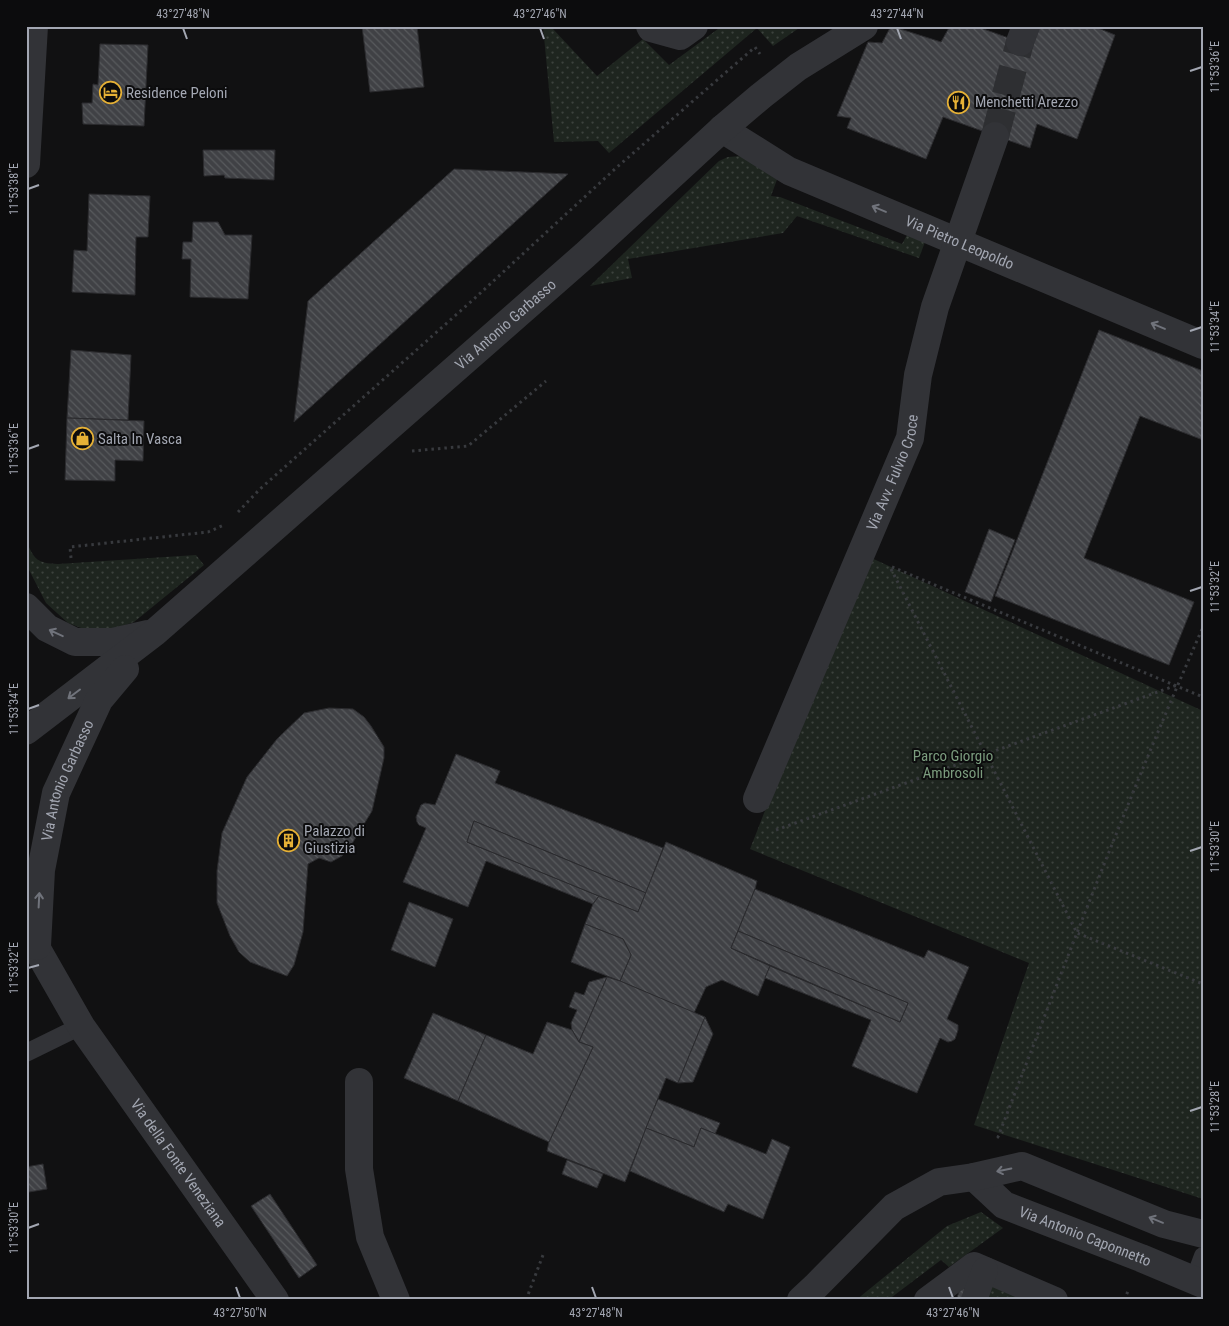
<svg xmlns="http://www.w3.org/2000/svg" width="1229" height="1326" viewBox="0 0 1229 1326" font-family="'Roboto Condensed',sans-serif">
	<style>
		.green { fill: url(#green-dots) }
		.building { fill: url(#building-back-hatch); stroke: #2b2b2e }
		.lines { fill: none; stroke-linecap: round; stroke-linejoin: round }
		.minor-tunnel { stroke: #2e2f32; stroke-width: 28; stroke-dasharray: 28 14; stroke-linecap: butt }
		.path { stroke: #383a3e; stroke-width: 3; stroke-dasharray: 2.5 4; stroke-linecap: butt }
		.service { stroke: #323337; stroke-width: 18 }
		.pedestrian { stroke: #323337; stroke-width: 26 }
		.minor { stroke: #323337; stroke-width: 28 }
		.tertiary { stroke: #323337; stroke-width: 28 }
		.oneway { stroke: #70737b }
		.ticks { fill: none; stroke: #a3a7b2; stroke-width: 2 }
		.labels { text-anchor: middle; stroke-width: 4; stroke-linejoin: round; paint-order: stroke }
		.poi-label { font-size: 15px; fill: #a3a7b2; stroke: #0c0c0d; text-anchor: start }
		.street-label { font-size: 15px; fill: #a3a7b2; stroke: #0c0c0d }
		.park-label { font-size: 15px; fill: #7b9c7e; stroke: #0c0c0d }
		.neatline { fill: none; stroke: #a3a7b2; stroke-width: 2 }
		.ticks-label { font-size: 12px; text-anchor: middle; fill: #a3a7b2 }
	</style>
	<defs>
		<pattern id="green-dots" width="8" height="8" patternUnits="userSpaceOnUse" patternTransform="scale(1.25)"><rect width="8" height="8" fill="#1e251f"/><path d="M2 2h.1M6 6h.1" fill="none" stroke="#3c423d" stroke-width="1.8" stroke-linecap="round"/></pattern>
		<pattern id="building-back-hatch" width="6" height="6" patternUnits="userSpaceOnUse" patternTransform="scale(1.25)"><rect width="6" height="6" fill="#404145"/><path d="M-1 5l2 2M0 0l6 6M5-1l2 2" fill="none" stroke="#585a5d"/></pattern>
	</defs>
	<rect width="100%" height="100%" fill="#111112"/>
	<g class="green">
		<path d="M 543,26 L 556,26 L 553,29 L 597,76 L 643,39 L 669,65 L 722,26 L 802,26 L 773,46 L 757,28 L 609,153 L 598,141 L 554,142 Z"/>
		<path d="M 741,156 L 779,174 L 771,196 L 780,197 L 902,244 L 912,226 L 928,234 L 919,258 L 797,216 L 783,233 L 628,259 L 632,278 L 590,286 L 719,161 L 728,157 Z"/>
		<path d="M 26,540 C 34,560 37,563 58,564 L 196,555 L 204,565 L 134,622 L 113,629 L 89,631 L 68,623 L 46,603 L 27,566 Z"/>
		<path d="M 865,555 L 1203,711 L 1203,1199 L 974,1125 L 1029,963 L 750,849 Z"/>
		<path d="M 981,1212 L 1003,1228 L 949,1267 L 941,1260 L 888,1300 L 856,1300 L 947,1226 Z"/>
		<path d="M 985,1270 L 1055,1300 L 974,1300 Z"/>
	</g>
	<g class="building">
		<path d="M 362,26 L 417,26 L 424,87 L 370,92 Z"/>
		<path d="M 891,26 L 941,42 L 950,26 L 975,26 L 1020,42 L 1026,26 L 1093,26 L 1115,35 L 1077,139 L 1037,124 L 1030,148 L 943,117 L 926,159 L 847,128 L 851,118 L 837,116 L 868,42 L 882,43 Z"/>
		<path d="M 100,44 L 148,45 L 144,126 L 83,124 L 82,103 L 92,103 L 93,84 L 98,85 Z"/>
		<path d="M 203,150 L 275,150 L 274,180 L 225,178 L 224,175 L 204,176 Z"/>
		<path d="M 454,169 L 568,174 L 294,422 L 308,301 Z"/>
		<path d="M 89,194 L 150,196 L 148,237 L 136,237 L 135,295 L 72,292 L 74,250 L 87,251 Z"/>
		<path d="M 193,222 L 218,222 L 225,235 L 252,235 L 248,299 L 190,297 L 191,259 L 182,259 L 183,242 L 192,242 Z"/>
		<path d="M 1099,330 L 1203,371 L 1203,440 L 1140,416 L 1084,558 L 1194,602 L 1169,665 L 995,596 Z"/>
		<path d="M 71,350 L 131,355 L 128,420 L 67,418 Z"/>
		<path d="M 67,418 L 144,421 L 143,461 L 115,460 L 115,481 L 65,480 Z"/>
		<path d="M 989,529 L 1015,540 L 991,602 L 965,592 Z"/>
		<path d="M 329,708 L 353,709 L 364,717 L 371,726 L 384,747 L 384,758 L 372,811 L 350,847 L 342,856 L 331,862 L 319,858 L 308,864 L 303,932 L 294,965 L 287,976 L 250,962 L 239,952 L 230,936 L 217,903 L 217,871 L 222,833 L 247,777 L 277,739 L 304,713 Z"/>
		<path d="M 456,754 L 500,771 L 495,783 L 663,848 L 646,893 L 474,821 L 467,842 L 599,896 L 593,904 L 486,861 L 468,907 L 403,882 L 426,828 L 419,825 L 417,822 L 416,817 L 421,805 L 425,803 L 435,805 Z"/>
		<path d="M 474,821 L 646,893 L 638,912 L 467,842 Z"/>
		<path d="M 666,842 L 757,881 L 755,889 L 731,948 L 770,966 L 758,996 L 722,980 L 706,987 L 694,1013 L 620,981 L 631,955 L 623,939 L 585,924 L 593,904 L 599,896 L 638,912 Z"/>
		<path d="M 755,889 L 924,958 L 928,950 L 969,967 L 947,1019 L 958,1025 L 958,1030 L 955,1039 L 952,1041 L 948,1042 L 940,1038 L 917,1093 L 852,1066 L 871,1020 L 765,978 L 770,966 L 900,1022 L 908,1003 L 738,931 Z"/>
		<path d="M 409,902 L 453,919 L 435,967 L 391,950 Z"/>
		<path d="M 585,924 L 623,939 L 631,955 L 620,981 L 571,962 Z"/>
		<path d="M 738,931 L 908,1003 L 900,1022 L 731,948 Z"/>
		<path d="M 607,977 L 579,1042 L 572,1030 L 571,1023 L 577,1010 L 569,1007 L 575,992 L 584,995 L 589,982 Z"/>
		<path d="M 607,977 L 620,981 L 705,1017 L 678,1083 L 666,1078 L 625,1182 L 547,1151 L 549,1142 L 593,1047 L 579,1042 Z"/>
		<path d="M 433,1013 L 486,1035 L 458,1101 L 404,1078 Z"/>
		<path d="M 705,1017 L 713,1034 L 693,1082 L 678,1083 Z"/>
		<path d="M 547,1022 L 572,1030 L 579,1042 L 593,1047 L 549,1142 L 458,1101 L 486,1035 L 533,1054 Z"/>
		<path d="M 658,1099 L 720,1123 L 715,1134 L 701,1128 L 694,1147 L 646,1128 Z"/>
		<path d="M 646,1128 L 694,1147 L 701,1128 L 766,1154 L 772,1139 L 790,1147 L 763,1219 L 728,1204 L 724,1212 L 630,1171 Z"/>
		<path d="M 567,1160 L 603,1174 L 597,1188 L 562,1174 Z"/>
		<path d="M 43,1164 L 47,1189 L 29,1192 L 26,1167 Z"/>
		<path d="M 270,1194 L 317,1265 L 299,1278 L 251,1206 Z"/>
		<path d="M 961,1287 L 976,1293 L 974,1300 L 956,1300 Z"/>
	</g>
	<g class="lines">
		<path class="minor-tunnel" d="M 995,136 L 1020,42"/>
		<g class="path">
			<path d="M 412,451 L 468,446 L 546,381"/>
			<path d="M 238,512 L 260,489 L 475,298 L 616,168 L 755,47 L 760,54"/>
			<path d="M 71,558 L 70,547 L 208,532 L 224,525"/>
			<path d="M 892,567 L 1203,697"/>
			<path d="M 891,569 L 1077,933 L 1203,984"/>
			<path d="M 776,830 L 1177,685"/>
			<path d="M 999,1137 L 998,1137 C 1064,966 1129,795 1203,627"/>
			<path d="M 526,1300 L 543,1255"/>
			<path d="M 1124,1300 L 1129,1289"/>
		</g>
		<g class="service">
			<path d="M 26,1053 L 81,1026"/>
			<path d="M 1194,1280 L 1203,1256"/>
		</g>
		<g class="pedestrian">
			<path d="M 927,1300 L 974,1265 L 1055,1300"/>
			<path d="M 974,1300 L 985,1270"/>
		</g>
		<g class="minor">
			<path d="M 650,26 L 651,28 L 680,36 L 694,26"/>
			<path d="M 1020,42 L 1026,26"/>
			<path id="s1" d="M 722,129 L 789,171 L 1203,345"/>
			<path id="s2" d="M 757,799 L 910,438 L 918,375 L 935,307 L 995,136"/>
			<path d="M 359,1082 L 359,1169 L 370,1237 L 396,1300"/>
			<path id="s3" d="M 974,1177 L 1004,1205 L 1141,1258 L 1203,1284"/>
			<path d="M 801,1300 L 815,1287 L 894,1207 L 939,1182 L 974,1177 L 1022,1166 L 1164,1224 L 1203,1234"/>
		</g>
		<g class="tertiary">
			<path d="M 26,164 L 34,26"/>
			<path d="M 26,607 L 47,628 L 75,642 L 113,642 L 148,634"/>
			<path id="s4" d="M 26,731 L 154,633 L 585,255 L 722,129 L 761,96 L 798,67 L 864,26"/>
			<path id="s5" d="M 26,923 L 37,949 L 81,1026 L 275,1300"/>
			<path id="s6" d="M 37,946 L 41,870 L 56,793 L 99,700 L 125,669"/>
		</g>
	</g>
	<defs><path id="oneway-shaft" d="M-6 0H5M1.5-3L5.5 0L1.5 3" fill="none" stroke-width="1.6" stroke-linecap="round" stroke-linejoin="round" transform="scale(1.25)"/></defs>
	<g class="oneway">
		<use href="#oneway-shaft" transform="translate(879 209) rotate(-157)"/>
		<use href="#oneway-shaft" transform="translate(1158 326) rotate(-157)"/>
		<use href="#oneway-shaft" transform="translate(56 633) rotate(-155)"/>
		<use href="#oneway-shaft" transform="translate(74 694) rotate(143)"/>
		<use href="#oneway-shaft" transform="translate(39 900) rotate(-87)"/>
		<use href="#oneway-shaft" transform="translate(1004 1170) rotate(168)"/>
		<use href="#oneway-shaft" transform="translate(1156 1220) rotate(-158)"/>
	</g>
	<path class="ticks" d="M 183,28 L 187,39M 540,28 L 544,39M 897,28 L 901,39M 1190,71 L 1202,67M 28,189 L 39,185M 1190,331 L 1202,327M 28,449 L 39,445M 1190,591 L 1202,587M 28,709 L 39,705M 1190,851 L 1202,847M 28,968 L 39,965M 1190,1111 L 1202,1107M 28,1228 L 39,1224M 236,1287 L 240,1298M 592,1287 L 596,1298M 949,1287 L 953,1298"/>
	<defs>
		<symbol id="hotel-ring" viewBox="-11 -11 22 22"><circle r="9.5" fill="#0c0c0d" stroke="#e6b136" stroke-width="1.5"/><path d="M-6-4.5h1.5V1H6V5H4.5V3h-9V5H-6ZM-4 0a1.8 1.8 0 1 1 3.6 0ZM.5 0V-2.5h3Q6-2.5 6 0Z" fill="#e6b136"/></symbol>
		<symbol id="restaurant-ring" viewBox="-11 -11 22 22"><circle r="9.5" fill="#0c0c0d" stroke="#e6b136" stroke-width="1.5"/><path d="M-5-6h1v4h1v-4h1v4h1v-4h1v5L-1.5 .5V6h-2V.5L-5-1ZM5-6V6H3V1.5H1.5Q1.5-4 5-6Z" fill="#e6b136"/></symbol>
		<symbol id="shop-ring" viewBox="-11 -11 22 22"><circle r="9.5" fill="#0c0c0d" stroke="#e6b136" stroke-width="1.5"/><path d="M-5-2.5h2.3a2.7 3.5 0 0 1 5.4 0H5L5.5 6h-11ZM-1.5-2.5h3a1.5 2.3 0 0 0-3 0Z" fill="#e6b136"/></symbol>
		<symbol id="building-ring" viewBox="-11 -11 22 22"><circle r="9.5" fill="#0c0c0d" stroke="#e6b136" stroke-width="1.5"/><path d="M-4-6H4V6H1V3H-1V6H-4ZM-2.5-4.3h1.7v1.8h-1.7ZM.8-4.3h1.7v1.8H.8ZM-2.5-1h1.7V.8h-1.7ZM.8-1h1.7V.8H.8Z" fill="#e6b136"/></symbol>
	</defs>
	<g fill-rule="evenodd">
		<use href="#hotel-ring" x="98" y="80" width="25" height="25"/>
		<use href="#restaurant-ring" x="946" y="90" width="25" height="25"/>
		<use href="#shop-ring" x="70" y="426" width="25" height="25"/>
		<use href="#building-ring" x="276" y="828" width="25" height="25"/>
	</g>
	<g class="labels">
		<g class="poi-label">
			<text x="126" y="98">Residence Peloni</text>
			<text x="975" y="107">Menchetti Arezzo</text>
			<text x="98" y="444">Salta In Vasca</text>
			<text x="304" y="836">Palazzo di<tspan x="304" dy="17">Giustizia</tspan></text>
		</g>
		<g class="street-label">
			<text dy="5" stroke="none"><textPath href="#s1" startOffset="264">Via Pietro Leopoldo</textPath></text>
			<text dy="5" stroke="none"><textPath href="#s4" startOffset="629">Via Antonio Garbasso</textPath></text>
			<text dy="5" stroke="none"><textPath href="#s2" startOffset="354">Via Avv. Fulvio Croce</textPath></text>
			<text dy="5" stroke="none"><textPath href="#s6" startOffset="170">Via Antonio Garbasso</textPath></text>
			<text dy="5" stroke="none"><textPath href="#s5" startOffset="285">Via della Fonte Veneziana</textPath></text>
			<text dy="5" stroke="none"><textPath href="#s3" startOffset="128">Via Antonio Caponnetto</textPath></text>
		</g>
		<g class="park-label">
			<text x="953" y="761">Parco Giorgio<tspan x="953" dy="17">Ambrosoli</tspan></text>
		</g>
	</g>
	<rect width="1229" height="1326" fill="none" stroke="#0c0c0d" stroke-width="55"/>
	<rect x="28" y="28" width="1174" height="1270" class="neatline"/>
	<g class="ticks-label">
		<text x="183" y="18">43°27'48"N</text>
		<text x="540" y="18">43°27'46"N</text>
		<text x="897" y="18">43°27'44"N</text>
		<text transform="translate(1215 67) rotate(-90)" y="4">11°53'36"E</text>
		<text transform="translate(14 189) rotate(-90)" y="4">11°53'38"E</text>
		<text transform="translate(1215 327) rotate(-90)" y="4">11°53'34"E</text>
		<text transform="translate(14 449) rotate(-90)" y="4">11°53'36"E</text>
		<text transform="translate(1215 587) rotate(-90)" y="4">11°53'32"E</text>
		<text transform="translate(14 709) rotate(-90)" y="4">11°53'34"E</text>
		<text transform="translate(1215 847) rotate(-90)" y="4">11°53'30"E</text>
		<text transform="translate(14 968) rotate(-90)" y="4">11°53'32"E</text>
		<text transform="translate(1215 1107) rotate(-90)" y="4">11°53'28"E</text>
		<text transform="translate(14 1228) rotate(-90)" y="4">11°53'30"E</text>
		<text x="240" y="1317">43°27'50"N</text>
		<text x="596" y="1317">43°27'48"N</text>
		<text x="953" y="1317">43°27'46"N</text>
	</g>
</svg>
